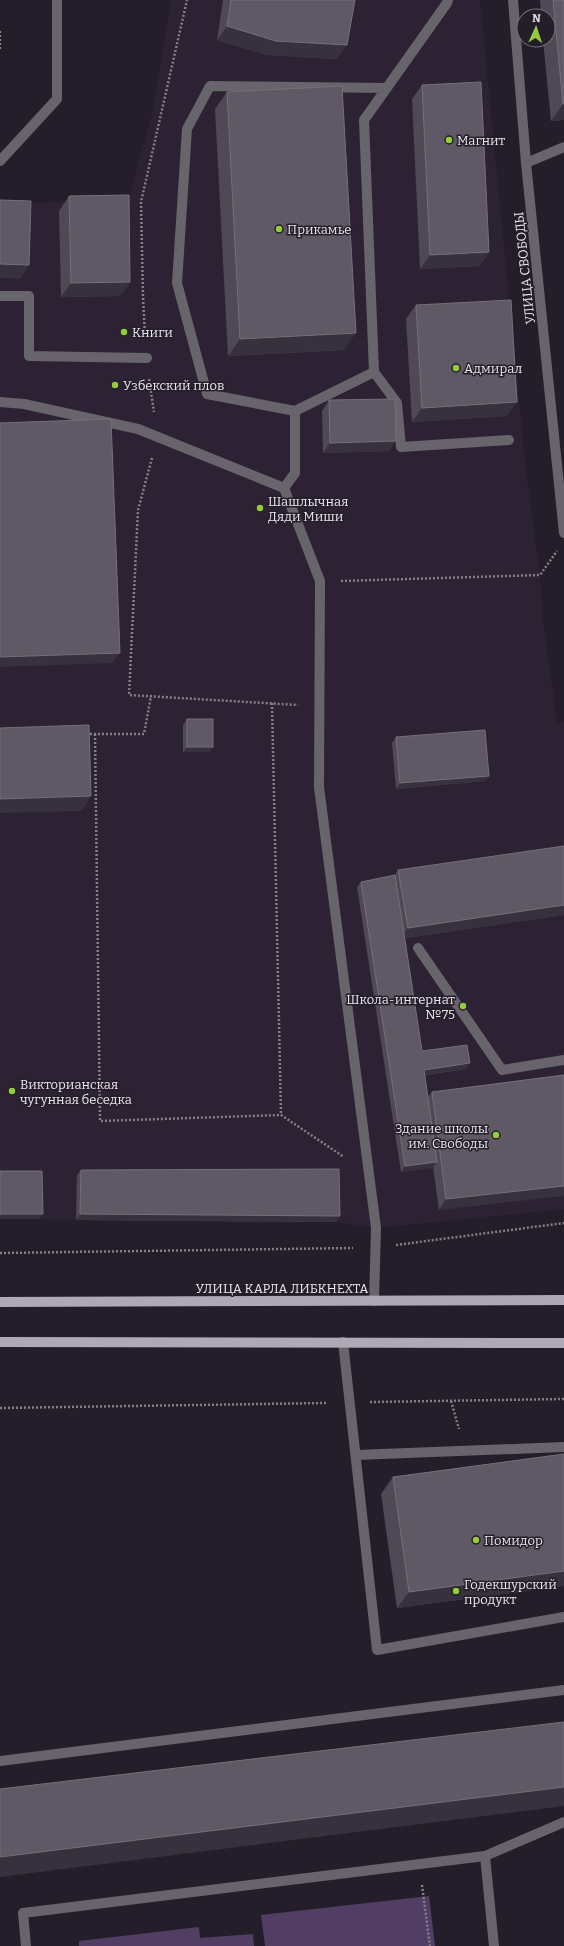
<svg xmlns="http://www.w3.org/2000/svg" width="564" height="1946" viewBox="0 0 564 1946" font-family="Bitter,serif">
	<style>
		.built { fill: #2c2234 }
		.green { fill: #523d64 }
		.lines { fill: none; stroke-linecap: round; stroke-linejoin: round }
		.path { stroke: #847f89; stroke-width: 2.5; stroke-dasharray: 2 2; stroke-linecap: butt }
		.lane { stroke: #68646b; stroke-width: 10 }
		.street { stroke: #68646b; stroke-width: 10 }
		.primary { stroke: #afa8b6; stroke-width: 10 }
		.wall { fill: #4f4855 }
		.shaded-wall { fill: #37303d }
		.building { fill: #5f5965; stroke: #756f7b }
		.poi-dot { fill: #94cc3c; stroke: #241e2a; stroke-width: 1.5 }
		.labels { text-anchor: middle; stroke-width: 3; stroke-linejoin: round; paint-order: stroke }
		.poi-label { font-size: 13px; fill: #eae6ef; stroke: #241e2a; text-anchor: start }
		.street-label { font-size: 13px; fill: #eae6ef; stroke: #241e2a }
	</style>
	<rect width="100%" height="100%" fill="#241e2a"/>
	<path class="built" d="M 171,0 L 480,0 L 525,462 L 540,575 L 543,619 L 557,723 L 564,722 L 564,1209 L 376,1228 L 336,1222 L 0,1219 L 0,204 L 128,200 L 152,114 Z"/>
	<g class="green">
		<path d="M 429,1896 L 435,1946 L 265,1946 L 261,1915 Z"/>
		<path d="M 199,1927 L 200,1938 L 253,1934 L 254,1946 L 79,1946 L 79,1941 Z"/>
	</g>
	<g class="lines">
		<g class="path">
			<path d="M 0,31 L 0,51"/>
			<path d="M 145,336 L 143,297 L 141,202 L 187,0"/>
			<path d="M 149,379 L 154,412"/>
			<path d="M 152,458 L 138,510 L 129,695 L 298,705"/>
			<path d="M 341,581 L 540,575 L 557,551"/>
			<path d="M 272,703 L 281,1115"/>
			<path d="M 86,734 L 144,734 L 151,696"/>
			<path d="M 95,734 L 100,1121 L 281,1115 L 344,1157"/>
			<path d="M 396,1245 L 564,1223"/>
			<path d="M 0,1253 L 353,1248"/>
			<path d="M 451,1401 L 459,1429"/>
			<path d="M 370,1402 L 564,1399"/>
			<path d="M 0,1408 L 327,1403"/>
			<path d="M 422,1885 L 430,1946"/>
		</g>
		<g class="lane">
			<path d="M 387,88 L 210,86 L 187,129 L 177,283 L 207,394 L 295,411 L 374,372 L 364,120 L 447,3 L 448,0"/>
			<path d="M 0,161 L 57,99 L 57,0"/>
			<path d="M 526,163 L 564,147"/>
			<path d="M 0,296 L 29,296 L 29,356 L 147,358"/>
			<path d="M 374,372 L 397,403 L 401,447 L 509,440"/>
			<path d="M 0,402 L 24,404 L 138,429 L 284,488 L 320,581 L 319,787 L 376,1228 L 374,1301"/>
			<path d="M 284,488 L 295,473 L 295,411"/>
			<path d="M 418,948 L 502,1070 L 564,1060"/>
			<path d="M 343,1342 L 377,1650 L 564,1617"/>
			<path d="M 356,1455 L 564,1447"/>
			<path d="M 0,1761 L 564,1690"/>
			<path d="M 26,1946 L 23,1913 L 485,1856"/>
			<path d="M 494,1946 L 485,1856 L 564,1822"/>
		</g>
		<path class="street" d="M 513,0 L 526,163 L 564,533"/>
		<g class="primary">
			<path d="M 0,1302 L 564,1300"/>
			<path d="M 0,1342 L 564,1343"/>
		</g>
	</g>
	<g class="wall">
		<path d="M 223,0 L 355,0 L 337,59 L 267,55 L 217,40 Z"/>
		<path d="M 540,0 L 564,0 L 564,120 L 551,121 L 543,40 L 548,40 L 548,16 L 541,16 Z"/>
		<path d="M 422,85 L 489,252 L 479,266 L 420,269 L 412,99 Z"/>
		<path d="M 227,92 L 344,350 L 228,356 L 215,109 Z"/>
		<path d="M 69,196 L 130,282 L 120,296 L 61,297 L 59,211 Z"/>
		<path d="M 416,305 L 507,416 L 412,422 L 406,319 Z"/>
		<path d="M 329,400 L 389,451 L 323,453 L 322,411 Z"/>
		<path d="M 187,719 L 213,747 L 209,752 L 183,752 L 183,725 Z"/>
		<path d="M 396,737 L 489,776 L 485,781 L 396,789 L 392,743 Z"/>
		<path d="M 398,870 L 564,915 L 405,938 L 422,1051 L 466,1069 L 425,1075 L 428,1097 L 432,1092 L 564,1075 L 439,1210 L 433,1167 L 401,1172 L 357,887 L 361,882 L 395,875 Z"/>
		<path d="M 81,1170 L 336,1222 L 76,1220 L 77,1175 Z"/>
		<path d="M 564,1454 L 564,1586 L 397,1608 L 381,1494 L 393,1477 Z"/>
	</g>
	<g class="shaded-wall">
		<path d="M 227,26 L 347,45 L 337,59 L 267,55 L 217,40 Z"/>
		<path d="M 563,104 L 564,104 L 564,120 L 551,121 Z"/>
		<path d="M 489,252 L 479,266 L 420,269 L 430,255 Z"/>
		<path d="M 0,264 L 29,265 L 20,279 L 0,278 Z"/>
		<path d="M 130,282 L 120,296 L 61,297 L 71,283 Z"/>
		<path d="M 356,333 L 344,350 L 228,356 L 240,339 Z"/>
		<path d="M 517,402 L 507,416 L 412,422 L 422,408 Z"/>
		<path d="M 396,441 L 389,451 L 323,453 L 330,443 Z"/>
		<path d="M 120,653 L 112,663 L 0,667 L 0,657 Z"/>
		<path d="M 187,747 L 213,747 L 209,752 L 183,752 Z"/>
		<path d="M 489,776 L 485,781 L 396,789 L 400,783 Z"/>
		<path d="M 91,796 L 82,811 L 0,813 L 0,799 Z"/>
		<path d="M 564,905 L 564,915 L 400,939 L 408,928 Z"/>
		<path d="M 470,1063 L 466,1069 L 420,1075 L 424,1070 Z"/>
		<path d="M 437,1162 L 433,1168 L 401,1172 L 405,1166 Z"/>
		<path d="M 564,1186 L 564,1196 L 439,1210 L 446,1199 Z"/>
		<path d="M 0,1214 L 43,1214 L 39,1219 L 0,1219 Z"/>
		<path d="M 80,1214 L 340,1216 L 336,1222 L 76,1220 Z"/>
		<path d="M 564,1571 L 564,1586 L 397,1608 L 409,1592 Z"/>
		<path d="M 564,1787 L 564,1806 L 0,1877 L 0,1857 Z"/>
	</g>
	<g class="building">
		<path d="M 231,0 L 355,0 L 347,45 L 276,41 L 227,26 Z"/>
		<path d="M 553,0 L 564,0 L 564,104 L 563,104 Z"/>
		<path d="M 481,82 L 489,252 L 430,255 L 422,85 Z"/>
		<path d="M 342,86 L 356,333 L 240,339 L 227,92 Z"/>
		<path d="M 129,195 L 130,282 L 71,283 L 69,196 Z"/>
		<path d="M 0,200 L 31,201 L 29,265 L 0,264 Z"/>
		<path d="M 511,300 L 517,402 L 422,408 L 416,305 Z"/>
		<path d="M 395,399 L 396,441 L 330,443 L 329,400 Z"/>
		<path d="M 111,419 L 120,653 L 0,657 L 0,423 Z"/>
		<rect x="187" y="719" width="26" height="28"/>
		<path d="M 89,725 L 91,796 L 0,799 L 0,728 Z"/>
		<path d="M 485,730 L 489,776 L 400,783 L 396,737 Z"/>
		<path d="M 564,846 L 564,905 L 408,928 L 398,870 Z"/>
		<path d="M 395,875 L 422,1051 L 467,1045 L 470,1063 L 424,1070 L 437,1162 L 405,1166 L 361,882 Z"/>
		<path d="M 564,1075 L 564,1186 L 446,1199 L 432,1092 Z"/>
		<path d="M 339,1169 L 340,1216 L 80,1214 L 81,1170 Z"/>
		<path d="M 0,1171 L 42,1171 L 43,1214 L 0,1214 Z"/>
		<path d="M 564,1454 L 564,1571 L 409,1592 L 393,1477 Z"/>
		<path d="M 564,1722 L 564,1787 L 0,1857 L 0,1789 Z"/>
	</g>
	<g class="poi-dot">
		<circle cx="449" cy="140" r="4"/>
		<circle cx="279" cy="229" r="4"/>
		<circle cx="124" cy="332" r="4"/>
		<circle cx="456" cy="368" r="4"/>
		<circle cx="115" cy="385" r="4"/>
		<circle cx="260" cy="508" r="4"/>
		<circle cx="463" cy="1006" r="4"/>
		<circle cx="12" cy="1091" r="4"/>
		<circle cx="496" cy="1135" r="4"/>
		<circle cx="476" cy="1540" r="4"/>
		<circle cx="456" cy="1591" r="4"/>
	</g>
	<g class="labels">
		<g class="poi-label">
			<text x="457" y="145">Магнит</text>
			<text x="287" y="234">Прикамье</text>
			<text x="132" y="337">Книги</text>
			<text x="464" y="373">Адмирал</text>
			<text x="123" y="390">Узбекский плов</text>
			<text x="268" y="506">Шашлычная<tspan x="268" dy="15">Дяди Миши</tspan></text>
			<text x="455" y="1004" text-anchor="end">Школа-интернат<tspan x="455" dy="15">№75</tspan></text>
			<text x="20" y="1089">Викторианская<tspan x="20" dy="15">чугунная беседка</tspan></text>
			<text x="488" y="1133" text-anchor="end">Здание школы<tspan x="488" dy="15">им. Свободы</tspan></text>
			<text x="484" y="1545">Помидор</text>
			<text x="464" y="1589">Годекшурский<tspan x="464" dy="15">продукт</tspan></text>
		</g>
		<g class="street-label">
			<text transform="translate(524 268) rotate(-96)" y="5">УЛИЦА СВОБОДЫ</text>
			<text x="282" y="1293">УЛИЦА КАРЛА ЛИБКНЕХТА</text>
		</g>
	</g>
	<g transform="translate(536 28) rotate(3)"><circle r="19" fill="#241e2a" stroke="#736e79"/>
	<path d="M0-3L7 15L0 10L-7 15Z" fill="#94cc3c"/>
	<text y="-6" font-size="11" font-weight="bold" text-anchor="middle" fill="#eae6ef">N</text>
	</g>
</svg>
